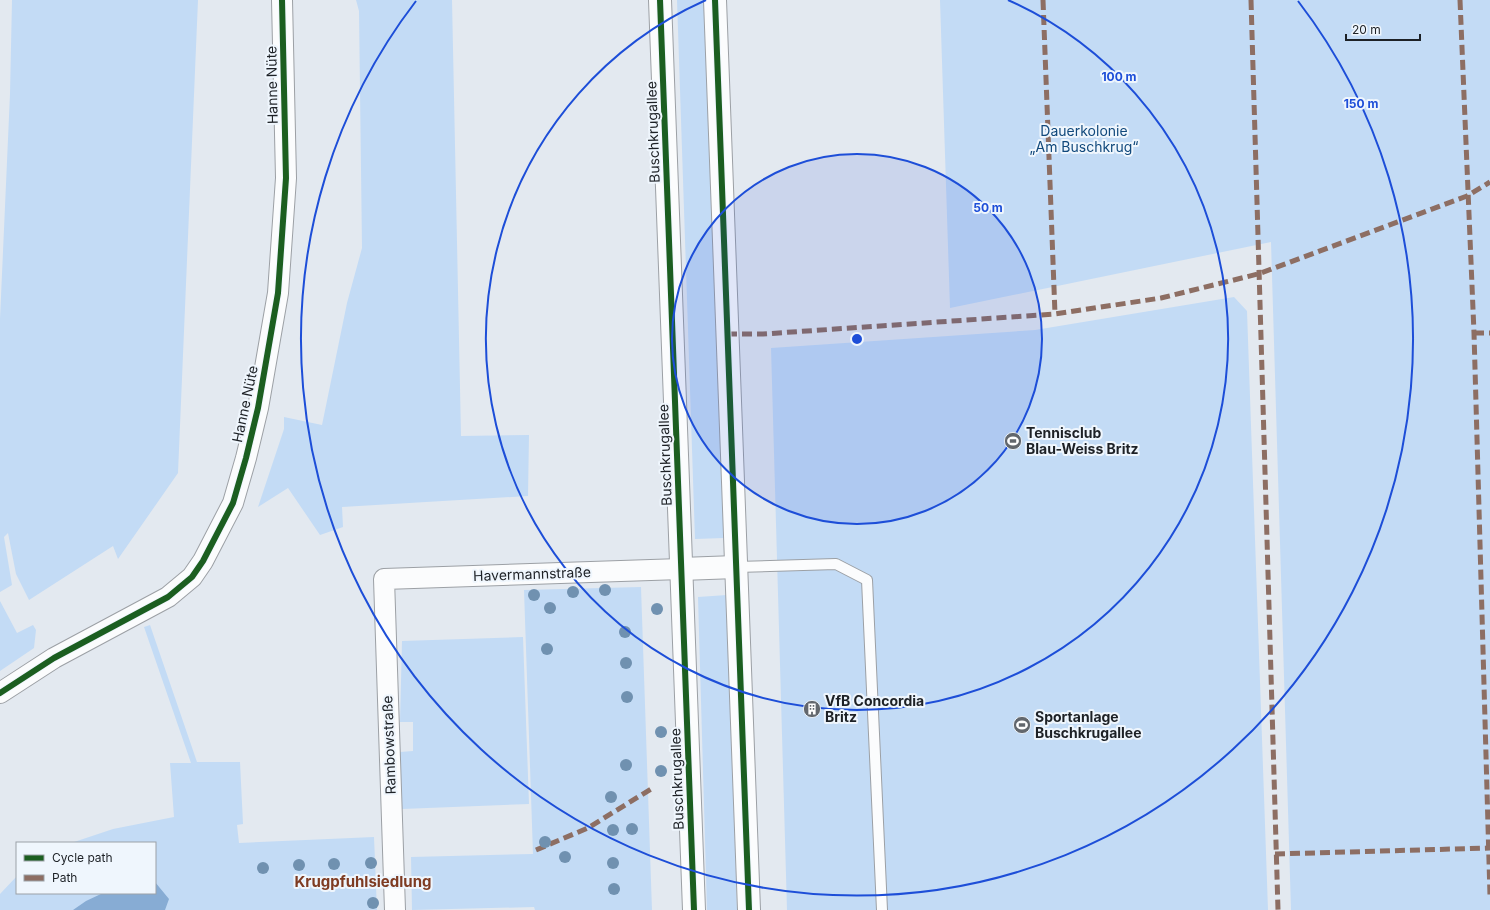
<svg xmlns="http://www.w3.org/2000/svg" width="1490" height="910" viewBox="0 0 1490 910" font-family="Inter,sans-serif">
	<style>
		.green { fill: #c3dbf5 }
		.water { fill: #87acd4 }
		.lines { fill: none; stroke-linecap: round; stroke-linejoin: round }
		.lane-casing { stroke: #9ca0a5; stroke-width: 12 }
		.street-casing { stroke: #9ca0a5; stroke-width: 22 }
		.secondary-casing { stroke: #9ca0a5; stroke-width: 24 }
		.lane { stroke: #fbfcfd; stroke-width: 10 }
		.street { stroke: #fbfcfd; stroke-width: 20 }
		.secondary { stroke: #fbfcfd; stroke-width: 22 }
		.quiet { stroke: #8d6e63; stroke-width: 5; stroke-dasharray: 10 5; stroke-linecap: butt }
		.cycleway-casing { stroke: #eff6fd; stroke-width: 8 }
		.cycleway { stroke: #1b5e20; stroke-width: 6 }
		.tree { fill: #7091b0 }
		.ring { fill: none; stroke: #1d4ed8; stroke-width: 2 }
		.labels { text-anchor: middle; stroke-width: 4; stroke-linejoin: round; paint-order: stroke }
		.street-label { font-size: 14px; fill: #1d2126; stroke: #eff6fd }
		.park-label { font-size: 14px; fill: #11497c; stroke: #eff6fd }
		.poi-label { font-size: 14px; font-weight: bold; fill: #1d2126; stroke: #eff6fd; text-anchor: start }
		.neighbourhood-label { font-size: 15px; font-weight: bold; fill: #7e3b22; stroke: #eff6fd }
		.centre { fill: #1d4ed8; stroke: #eff6fd; stroke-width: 2 }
		.ring-label { font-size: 12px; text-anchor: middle; font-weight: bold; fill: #1d4ed8; stroke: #eff6fd; stroke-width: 4; stroke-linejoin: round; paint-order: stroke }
	</style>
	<rect width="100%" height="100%" fill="#e3e9f0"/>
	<g class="green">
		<path d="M 12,0 L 198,0 L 178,473 L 118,559 L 113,546 L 29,600 L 16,574 L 8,533 L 4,537 L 12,585 L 0,592 L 0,319 L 10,94 Z"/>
		<path d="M 356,0 L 452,0 L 461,436 L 529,435 L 528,496 L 342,507 L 343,527 L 320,535 L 288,488 L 258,507 L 284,429 L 284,417 L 322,425 L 347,303 L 362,248 L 359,11 Z"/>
		<path d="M 677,0 L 707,0 L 724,538 L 695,539 Z"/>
		<path d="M 940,0 L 1490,0 L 1490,910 L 1291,910 L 1271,242 L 950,308 Z"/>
		<path d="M 1234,297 L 1247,311 L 1268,910 L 787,910 L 771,348 L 1035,330 Z"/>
		<path d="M 641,587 L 652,910 L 535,910 L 534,907 L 412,910 L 411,857 L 533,854 L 524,590 Z"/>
		<path d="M 727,595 L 737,910 L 707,910 L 698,597 Z"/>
		<path d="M 0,601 L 17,633 L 33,625 L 36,630 L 34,648 L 0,671 Z"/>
		<path d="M 150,625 L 197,762 L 240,762 L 243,824 L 237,825 L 239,843 L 374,837 L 377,910 L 0,910 L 0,894 L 17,876 L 17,893 L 155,893 L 155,843 L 71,843 L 113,829 L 174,817 L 170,763 L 191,763 L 144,627 Z"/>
		<path d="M 523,637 L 529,804 L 402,809 L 400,752 L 413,751 L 413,722 L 400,722 L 402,641 Z"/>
	</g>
	<path class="water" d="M 155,882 L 169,899 L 165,910 L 73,910 L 86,901 L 103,893 L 155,893 Z"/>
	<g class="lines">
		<defs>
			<path id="lane" d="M 736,567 L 836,564 L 867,580 L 882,910"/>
			<g id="street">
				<path d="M 0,693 L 54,658 L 168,597 L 192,577 L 203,561 L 233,503 L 246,458 L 258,408 L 278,293 L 286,178 L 282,0"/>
				<path d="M 395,910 L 384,579 L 681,569"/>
			</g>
			<g id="secondary">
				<path d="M 660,0 L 694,910"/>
				<path d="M 715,0 L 749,910"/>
				<path d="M 681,569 L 736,567"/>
			</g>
		</defs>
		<use href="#lane" class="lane-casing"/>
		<use href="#street" class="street-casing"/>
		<use href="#secondary" class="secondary-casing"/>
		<use href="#lane" class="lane"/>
		<use href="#street" class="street"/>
		<use href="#secondary" class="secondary"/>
		<g class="quiet">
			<path d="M 1043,0 L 1055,314"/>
			<path d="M 1251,0 L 1278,910"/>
			<path d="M 1460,0 L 1474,333 L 1490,896"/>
			<path d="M 1474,333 L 1490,333"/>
			<path d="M 727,334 L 763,334 L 1055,314 L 1161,298 L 1258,274 L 1467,196 L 1490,182"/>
			<path d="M 536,850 L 588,828 L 651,789"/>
			<path d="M 1275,854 L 1490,848"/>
		</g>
		<defs>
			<g id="cycleway">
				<path d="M 660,0 L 694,910"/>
				<path d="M 715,0 L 749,910"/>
				<path d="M 0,693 L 54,658 L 168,597 L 192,577 L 203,561 L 233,503 L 246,458 L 258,408 L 278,293 L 286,178 L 282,0"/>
			</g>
		</defs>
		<use href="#cycleway" class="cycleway-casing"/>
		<use href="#cycleway" class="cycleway"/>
	</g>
	<g class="tree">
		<circle cx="605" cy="590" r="6"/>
		<circle cx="573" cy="592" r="6"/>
		<circle cx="534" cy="595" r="6"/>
		<circle cx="550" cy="608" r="6"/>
		<circle cx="657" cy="609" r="6"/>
		<circle cx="625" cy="632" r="6"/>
		<circle cx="547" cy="649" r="6"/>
		<circle cx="626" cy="663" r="6"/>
		<circle cx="627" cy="697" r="6"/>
		<circle cx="661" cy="732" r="6"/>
		<circle cx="626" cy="765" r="6"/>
		<circle cx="661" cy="771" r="6"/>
		<circle cx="611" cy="797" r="6"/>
		<circle cx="632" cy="829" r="6"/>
		<circle cx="613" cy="830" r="6"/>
		<circle cx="545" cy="842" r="6"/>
		<circle cx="565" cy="857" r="6"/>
		<circle cx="371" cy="863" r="6"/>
		<circle cx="613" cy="863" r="6"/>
		<circle cx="334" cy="864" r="6"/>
		<circle cx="299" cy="865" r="6"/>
		<circle cx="263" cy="868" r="6"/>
		<circle cx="614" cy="889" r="6"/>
		<circle cx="373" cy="903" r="6"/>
	</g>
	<circle cx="857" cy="339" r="185" fill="#1d4ed8" fill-opacity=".12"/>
	<g class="ring">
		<circle cx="857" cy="339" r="185"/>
		<path d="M1008 0A371 371 0 1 1 706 0"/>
		<path d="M1298 1A556 556 0 1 1 416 1"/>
	</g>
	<defs>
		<symbol id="stadium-disc" viewBox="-11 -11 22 22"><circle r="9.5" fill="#62676d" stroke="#eff6fd"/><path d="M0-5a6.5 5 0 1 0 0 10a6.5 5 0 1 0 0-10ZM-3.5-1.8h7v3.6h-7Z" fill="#fff"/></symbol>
		<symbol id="building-disc" viewBox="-11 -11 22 22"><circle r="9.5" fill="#62676d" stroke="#eff6fd"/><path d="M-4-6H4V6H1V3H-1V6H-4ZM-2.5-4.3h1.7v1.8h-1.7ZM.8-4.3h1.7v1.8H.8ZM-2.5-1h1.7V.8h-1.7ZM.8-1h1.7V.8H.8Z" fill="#fff"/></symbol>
	</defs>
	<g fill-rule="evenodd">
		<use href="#stadium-disc" x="1003" y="431" width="20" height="20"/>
		<use href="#building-disc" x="802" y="699" width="20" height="20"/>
		<use href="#stadium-disc" x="1012" y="715" width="20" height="20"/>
	</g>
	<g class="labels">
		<g class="street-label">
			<text transform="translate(272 85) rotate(-91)" y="5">Hanne Nüte</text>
			<text transform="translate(653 132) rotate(-92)" y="5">Buschkrugallee</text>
			<text transform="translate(245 404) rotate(-78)" y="5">Hanne Nüte</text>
			<text transform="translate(665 455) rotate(-92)" y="5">Buschkrugallee</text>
			<text transform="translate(532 574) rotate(-2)" y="5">Havermannstraße</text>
			<text transform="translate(389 745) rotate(-92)" y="5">Rambowstraße</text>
			<text transform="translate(677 779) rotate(-92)" y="5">Buschkrugallee</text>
		</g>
		<g class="park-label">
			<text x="1084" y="136">Dauerkolonie<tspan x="1084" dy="16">„Am Buschkrug“</tspan></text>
		</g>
		<g class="poi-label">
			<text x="1026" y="438">Tennisclub<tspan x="1026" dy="16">Blau-Weiss Britz</tspan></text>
			<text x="825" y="706">VfB Concordia<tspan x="825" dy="16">Britz</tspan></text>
			<text x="1035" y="722">Sportanlage<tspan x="1035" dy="16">Buschkrugallee</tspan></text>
		</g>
		<g class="neighbourhood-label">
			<text x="363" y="887">Krugpfuhlsiedlung</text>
		</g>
	</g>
	<circle cx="857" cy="339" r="6" class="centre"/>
	<g class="ring-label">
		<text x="1119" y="81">100 m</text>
		<text x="1361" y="108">150 m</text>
		<text x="988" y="212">50 m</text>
	</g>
	<rect x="16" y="842" width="140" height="52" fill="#eff6fd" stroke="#9ba1a7"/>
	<rect x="24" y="855" width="20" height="6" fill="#1b5e20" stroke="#9ba1a7"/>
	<text x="52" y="862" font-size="12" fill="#1d2126">Cycle path</text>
	<rect x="24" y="875" width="20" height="6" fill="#8d6e63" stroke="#9ba1a7"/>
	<text x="52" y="882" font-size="12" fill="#1d2126">Path</text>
	<path d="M1346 34v6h74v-6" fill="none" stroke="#1d2126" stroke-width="2"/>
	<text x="1352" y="34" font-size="12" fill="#1d2126" stroke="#eff6fd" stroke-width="3" paint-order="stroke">20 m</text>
</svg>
